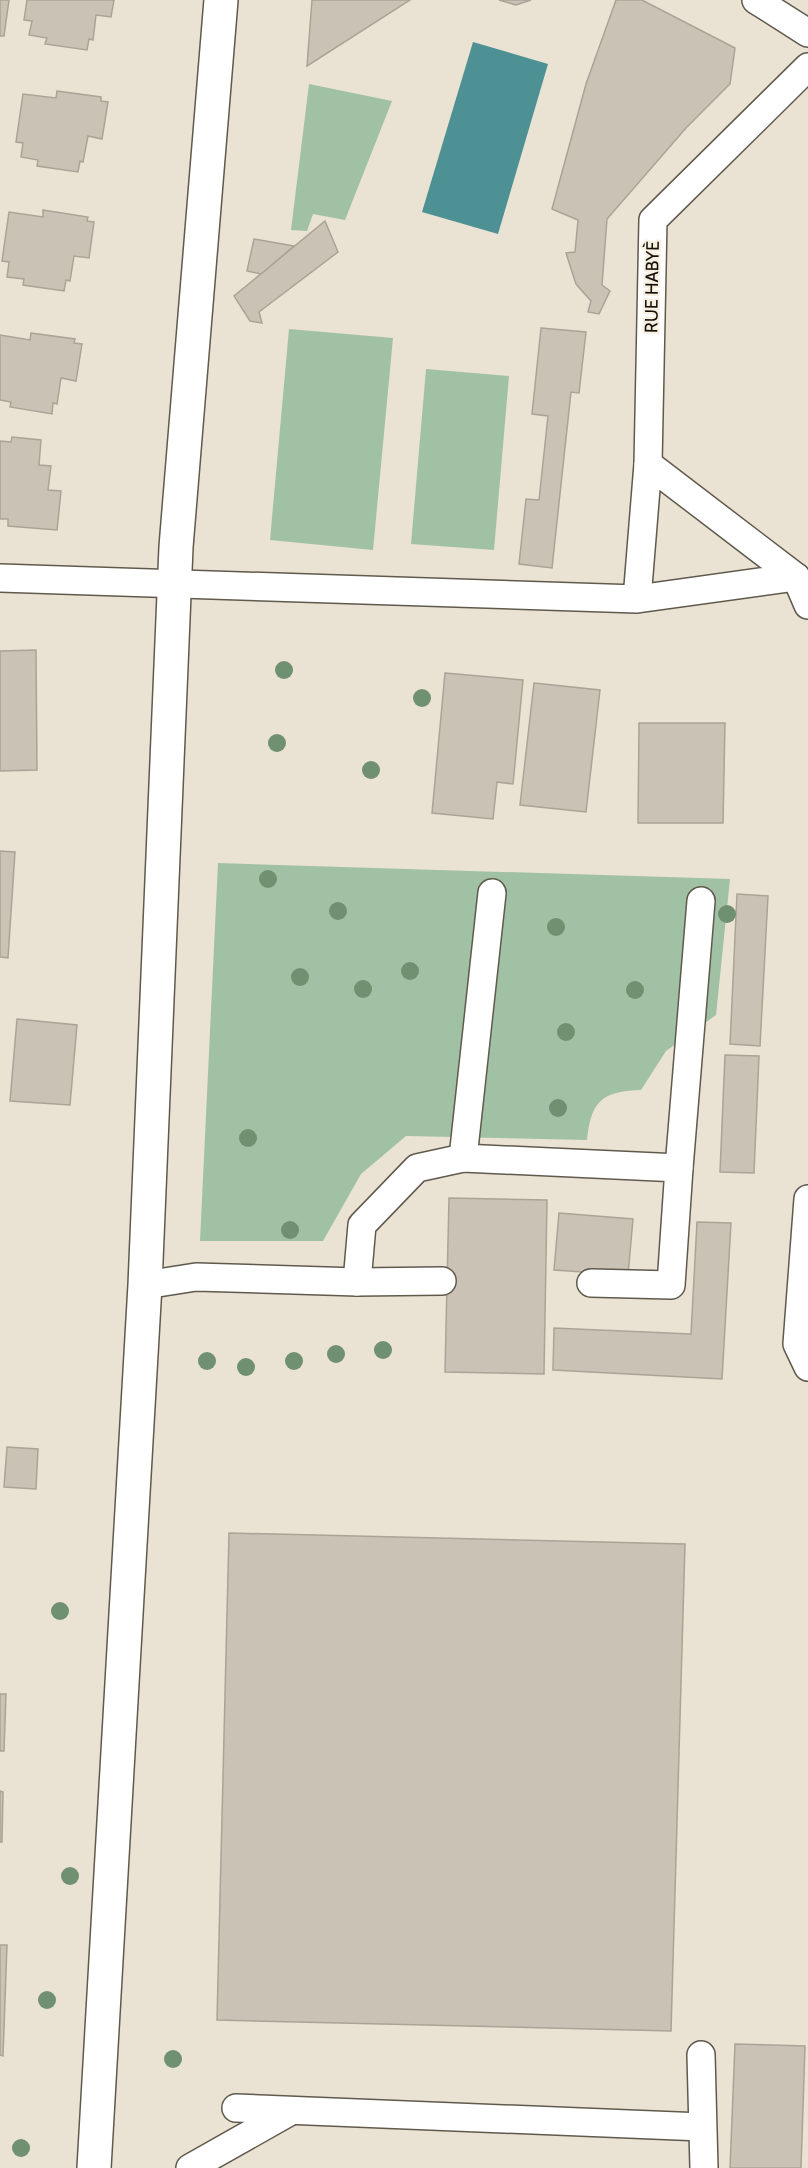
<svg xmlns="http://www.w3.org/2000/svg" width="808" height="2168" viewBox="0 0 808 2168" font-family="Cabin,sans-serif">
	<style>
		.green { fill: #a1c1a5 }
		.water { fill: #4d9195 }
		.building { fill: #cac2b4; stroke: #aba496; stroke-width: 1.5 }
		.lines { fill: none; stroke-linecap: round; stroke-linejoin: round }
		.lane-casing { stroke: #605a4d; stroke-width: 30 }
		.street-casing { stroke: #605a4d; stroke-width: 36 }
		.lane { stroke: #fff; stroke-width: 27 }
		.street { stroke: #fff; stroke-width: 33 }
		.tree { fill: #6f9171 }
		.labels { text-anchor: middle; stroke-width: 4.5; stroke-linejoin: round; paint-order: stroke }
		.street-label { font-size: 18px; fill: #13100b; stroke: #f7efe0 }
	</style>
	<rect width="100%" height="100%" fill="#eae2d3"/>
	<g class="green">
		<path d="M 309,84 L 392,101 L 345,220 L 313,214 L 307,231 L 291,230 Z"/>
		<path d="M 289,329 L 393,338 L 373,550 L 270,540 Z"/>
		<path d="M 426,369 L 509,376 L 494,550 L 411,544 Z"/>
		<path d="M 218,863 L 730,879 L 716,1015 L 666,1051 L 641,1090 C 601,1091 591,1102 587,1140 L 406,1136 L 361,1174 L 323,1241 L 200,1241 Z"/>
	</g>
	<path class="water" d="M 473,42 L 548,64 L 498,234 L 422,212 Z"/>
	<g class="building">
		<path d="M 0,0 L 9,0 L 4,36 L 0,36 Z"/>
		<path d="M 27,0 L 114,0 L 111,17 L 96,15 L 93,40 L 89,39 L 87,50 L 45,44 L 47,38 L 29,35 L 32,21 L 24,20 Z"/>
		<path d="M 312,0 L 410,0 L 307,66 Z"/>
		<path d="M 499,0 L 531,0 L 516,5 Z"/>
		<path d="M 616,0 L 642,0 L 735,48 L 730,84 L 686,128 L 607,219 L 602,285 L 610,291 L 599,314 L 588,312 L 591,301 L 576,284 L 566,253 L 575,252 L 578,220 L 552,209 L 586,84 Z"/>
		<path d="M 57,91 L 101,97 L 101,101 L 108,102 L 102,139 L 88,136 L 83,162 L 80,161 L 78,172 L 37,166 L 38,160 L 21,157 L 23,143 L 16,142 L 23,94 L 56,98 Z"/>
		<path d="M 43,210 L 88,217 L 87,221 L 94,222 L 89,258 L 74,256 L 70,281 L 66,280 L 64,291 L 23,285 L 24,279 L 7,277 L 9,262 L 2,261 L 9,212 L 43,217 Z"/>
		<path d="M 325,221 L 338,252 L 259,312 L 262,323 L 250,321 L 234,296 Z"/>
		<path d="M 254,239 L 294,246 L 261,274 L 247,271 Z"/>
		<path d="M 541,328 L 586,332 L 579,393 L 571,392 L 552,568 L 519,564 L 526,499 L 539,500 L 548,416 L 532,414 Z"/>
		<path d="M 31,333 L 75,339 L 74,343 L 82,344 L 76,381 L 61,378 L 57,404 L 53,403 L 52,414 L 10,407 L 11,402 L 0,400 L 0,335 L 30,340 Z"/>
		<path d="M 12,437 L 41,440 L 39,465 L 51,466 L 48,490 L 61,491 L 57,530 L 8,526 L 8,519 L 0,519 L 0,441 L 11,442 Z"/>
		<path d="M 36,650 L 37,770 L 0,771 L 0,651 Z"/>
		<path d="M 445,673 L 523,680 L 513,784 L 497,782 L 493,819 L 432,813 Z"/>
		<path d="M 534,683 L 600,690 L 586,812 L 520,805 Z"/>
		<path d="M 639,723 L 725,723 L 723,823 L 638,823 Z"/>
		<path d="M 0,851 L 15,852 L 8,958 L 0,957 Z"/>
		<path d="M 737,894 L 768,896 L 760,1046 L 730,1044 Z"/>
		<path d="M 17,1019 L 77,1025 L 70,1105 L 10,1101 Z"/>
		<path d="M 725,1055 L 759,1056 L 754,1173 L 720,1172 Z"/>
		<path d="M 449,1198 L 547,1200 L 544,1374 L 445,1372 Z"/>
		<path d="M 559,1213 L 633,1219 L 628,1275 L 554,1270 Z"/>
		<path d="M 697,1222 L 731,1223 L 722,1379 L 553,1370 L 554,1328 L 691,1334 Z"/>
		<path d="M 7,1447 L 38,1449 L 36,1489 L 4,1487 Z"/>
		<path d="M 229,1533 L 685,1544 L 671,2031 L 217,2020 Z"/>
		<path d="M 0,1694 L 6,1694 L 4,1751 L 0,1751 Z"/>
		<path d="M 0,1791 L 3,1792 L 2,1842 L 0,1842 Z"/>
		<path d="M 0,1945 L 7,1945 L 3,2056 L 0,2055 Z"/>
		<path d="M 735,2044 L 805,2046 L 801,2168 L 730,2168 Z"/>
	</g>
	<g class="lines">
		<defs>
			<g id="lane">
				<path d="M 756,0 L 808,33"/>
				<path d="M 648,464 L 653,220 L 808,67"/>
				<path d="M 796,577 L 808,605"/>
				<path d="M 0,578 L 637,599 L 796,577 L 648,464 L 637,599"/>
				<path d="M 463,1158 L 492,893"/>
				<path d="M 679,1168 L 701,901"/>
				<path d="M 808,1199 L 797,1344 L 808,1367"/>
				<path d="M 357,1282 L 362,1225 L 417,1168 L 463,1158 L 679,1168 L 671,1285 L 591,1283"/>
				<path d="M 145,1285 L 196,1277 L 357,1282 L 442,1281"/>
				<path d="M 701,2055 L 704,2168"/>
				<path d="M 236,2108 L 702,2127"/>
				<path d="M 190,2168 L 291,2111"/>
			</g>
			<path id="street" d="M 94,2168 L 145,1285 L 176,547 L 221,0"/>
		</defs>
		<use href="#lane" class="lane-casing"/>
		<use href="#street" class="street-casing"/>
		<use href="#lane" class="lane"/>
		<use href="#street" class="street"/>
	</g>
	<g class="tree">
		<circle cx="284" cy="670" r="9"/>
		<circle cx="422" cy="698" r="9"/>
		<circle cx="277" cy="743" r="9"/>
		<circle cx="371" cy="770" r="9"/>
		<circle cx="268" cy="879" r="9"/>
		<circle cx="338" cy="911" r="9"/>
		<circle cx="727" cy="914" r="9"/>
		<circle cx="556" cy="927" r="9"/>
		<circle cx="410" cy="971" r="9"/>
		<circle cx="300" cy="977" r="9"/>
		<circle cx="363" cy="989" r="9"/>
		<circle cx="635" cy="990" r="9"/>
		<circle cx="566" cy="1032" r="9"/>
		<circle cx="558" cy="1108" r="9"/>
		<circle cx="248" cy="1138" r="9"/>
		<circle cx="290" cy="1230" r="9"/>
		<circle cx="383" cy="1350" r="9"/>
		<circle cx="336" cy="1354" r="9"/>
		<circle cx="207" cy="1361" r="9"/>
		<circle cx="294" cy="1361" r="9"/>
		<circle cx="246" cy="1367" r="9"/>
		<circle cx="60" cy="1611" r="9"/>
		<circle cx="70" cy="1876" r="9"/>
		<circle cx="47" cy="2000" r="9"/>
		<circle cx="173" cy="2059" r="9"/>
		<circle cx="21" cy="2148" r="9"/>
	</g>
	<g class="labels">
		<g class="street-label">
			<text transform="translate(652 287) rotate(-89)" y="6">RUE HABYÈ</text>
		</g>
	</g>
</svg>
